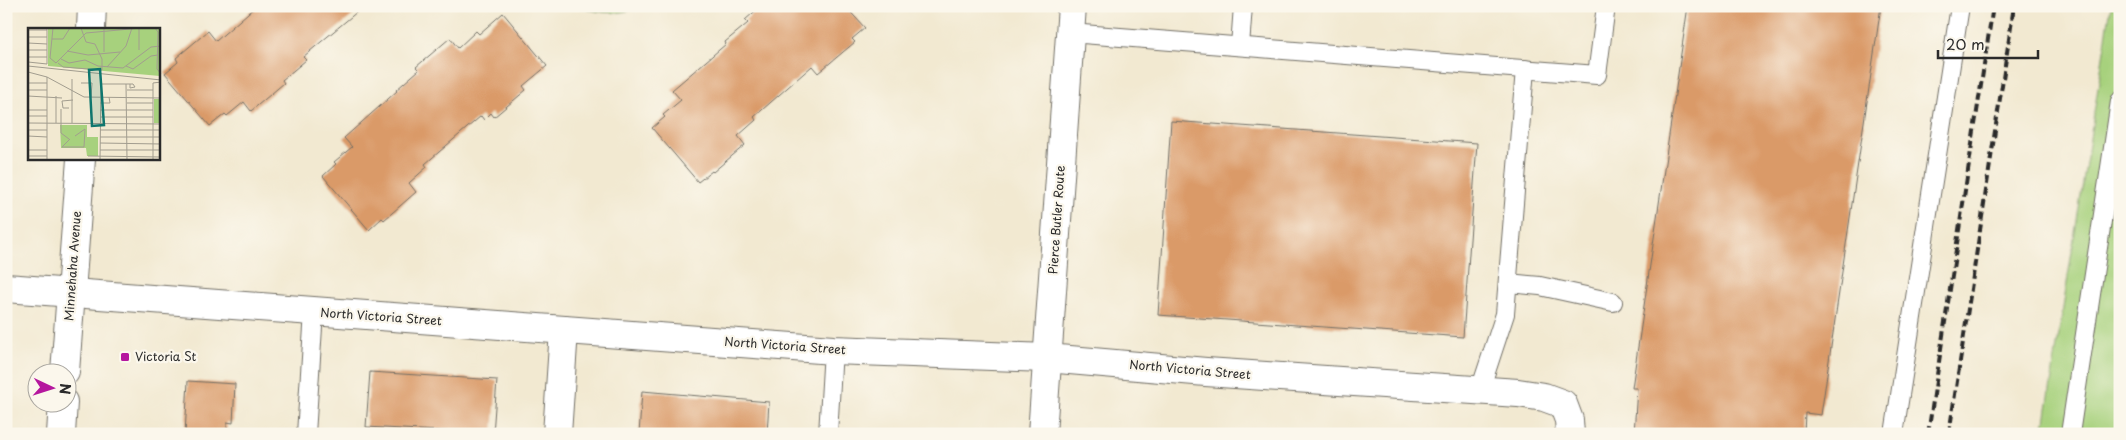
<svg xmlns="http://www.w3.org/2000/svg" width="2126" height="440" viewBox="0 0 2126 440" font-family="'Playpen Sans',sans-serif">
	<style>
		.green { fill: #a7d17d; stroke: #697e54 }
		.building { fill: #da9a67 }
		.lines { fill: none; stroke-linecap: round; stroke-linejoin: round }
		.service-casing { stroke: #716e65; stroke-width: 20 }
		.minor-casing { stroke: #716e65; stroke-width: 30 }
		.tertiary-casing { stroke: #716e65; stroke-width: 30 }
		.secondary-casing { stroke: #716e65; stroke-width: 30 }
		.service { stroke: #fff; stroke-width: 18 }
		.minor { stroke: #fff; stroke-width: 28 }
		.tertiary { stroke: #fff; stroke-width: 28 }
		.secondary { stroke: #fff; stroke-width: 28 }
		.rail { stroke: #2b2b2b; stroke-width: 4; stroke-dasharray: 8 4; stroke-linecap: butt }
		.poi-dot { fill: #b5179e; stroke: #fbf7ec; stroke-width: 2 }
		.labels { text-anchor: middle; stroke-width: 4.5; stroke-linejoin: round; paint-order: stroke }
		.street-label { font-size: 12px; fill: #2b2b2b; stroke: #fbf7ec }
		.poi-label { font-size: 12px; fill: #2b2b2b; stroke: #fbf7ec; text-anchor: start }
		.inset-road { fill: none; stroke: #a29d8f; stroke-width: 1 }
		.view { fill: #0f766e; fill-opacity: 0.15; stroke: #0f766e; stroke-width: 2.5 }
		.inset-edge { fill: none; stroke: #2b2b2b; stroke-width: 2.5 }
	</style>
	<rect width="100%" height="100%" fill="#fbf7ec"/>
	<filter id="ink" filterUnits="userSpaceOnUse"><feTurbulence type="fractalNoise" baseFrequency=".02" numOctaves="2"/><feDisplacementMap in="SourceGraphic" scale="10" xChannelSelector="R" yChannelSelector="G"/><feConvolveMatrix kernelMatrix="1 2 1 2 8 2 1 2 1" color-interpolation-filters="sRGB"/></filter>
	<filter id="wash" filterUnits="userSpaceOnUse"><feTurbulence type="fractalNoise" baseFrequency=".0096" numOctaves="4" result="noise"/><feDisplacementMap in="SourceGraphic" scale="20" xChannelSelector="R" yChannelSelector="G"/><feGaussianBlur stdDeviation="1.12" result="paint"/><feColorMatrix in="noise" values="0 0 0 0 0 0 0 0 0 0 0 0 0 0 0 0 0 1.4 0 .05"/><feComposite in="paint" operator="in"/></filter>
	<g filter="url(#wash)">
		<rect width="100%" height="100%" fill="#f2e9d1"/>
		<g class="green">
			<path d="M 574,6 L 641,6 C 618,17 598,12 574,6 Z"/>
			<path d="M 2111,6 L 2120,6 L 2120,434 L 2043,434 Z"/>
		</g>
		<g id="blocks">
			<g class="building">
				<path d="M 256,6 L 364,6 L 303,57 L 306,60 L 282,80 L 284,83 L 251,111 L 244,102 L 227,116 L 225,114 L 210,126 L 165,73 L 178,62 L 176,58 L 208,31 L 216,41 Z"/>
				<path d="M 761,6 L 845,6 L 865,28 L 852,39 L 855,42 L 818,73 L 812,66 L 754,117 L 756,120 L 738,136 L 745,145 L 713,172 L 712,171 L 698,182 L 652,128 L 665,117 L 663,115 L 681,100 L 672,90 L 726,44 L 725,42 L 748,23 L 745,20 Z"/>
				<path d="M 1688,6 L 1881,6 L 1821,415 L 1805,413 L 1804,434 L 1634,434 L 1637,388 L 1632,388 Z"/>
				<path d="M 503,13 L 547,66 L 523,86 L 526,90 L 494,117 L 491,113 L 484,120 L 481,116 L 425,164 L 427,167 L 409,183 L 416,192 L 384,220 L 382,218 L 369,230 L 323,176 L 336,164 L 334,162 L 352,147 L 344,138 L 397,91 L 396,90 L 419,70 L 416,67 L 450,38 L 458,48 L 476,31 L 479,34 Z"/>
				<path d="M 1171,121 L 1477,143 L 1463,337 L 1158,315 Z"/>
				<path d="M 370,372 L 497,380 L 493,434 L 366,427 Z"/>
				<path d="M 188,381 L 235,384 L 233,423 L 227,422 L 227,434 L 185,434 Z"/>
				<path d="M 642,391 L 769,402 L 767,434 L 639,434 Z"/>
			</g>
		</g>
	</g>
	<g filter="url(#ink)">
		<use href="#blocks" fill-opacity="0" stroke="#716e65" stroke-width="1"/>
		<g class="lines">
			<defs>
				<g id="service">
					<path d="M 1070,33 L 1597,75 L 1606,6"/>
					<path d="M 1240,46 L 1243,6"/>
					<path d="M 1508,283 L 1540,286 L 1613,302"/>
					<path d="M 1480,390 L 1505,314 L 1525,69"/>
					<path d="M 306,434 L 314,312"/>
					<path d="M 828,434 L 833,350"/>
					<path d="M 1894,434 L 1960,6"/>
					<path d="M 2070,434 L 2120,101"/>
				</g>
				<g id="minor">
					<path d="M 1047,358 L 1206,372 L 1518,393 L 1544,397 L 1563,404 L 1569,420 L 1570,434"/>
					<path d="M 557,434 L 564,330"/>
				</g>
				<g id="tertiary">
					<path d="M 91,29 L 92,6"/>
					<path d="M 6,288 L 833,350 L 1047,358"/>
					<path d="M 65,372 L 81,159"/>
					<path d="M 61,434 L 63,402"/>
				</g>
				<path id="secondary" d="M 1042,434 L 1072,6"/>
			</defs>
			<use href="#service" class="service-casing"/>
			<use href="#minor" class="minor-casing"/>
			<use href="#tertiary" class="tertiary-casing"/>
			<use href="#secondary" class="secondary-casing"/>
			<use href="#service" class="service"/>
			<use href="#minor" class="minor"/>
			<use href="#tertiary" class="tertiary"/>
			<use href="#secondary" class="secondary"/>
			<g class="rail">
				<path d="M 1928,434 L 1993,6"/>
				<path d="M 1949,434 L 2014,6"/>
			</g>
		</g>
	</g>
	<rect class="poi-dot" x="120" y="352" width="10" height="10" rx="2.5"/>
	<g class="labels">
		<g class="street-label">
			<text transform="translate(1057 220) rotate(-86)" y="4">Pierce Butler Route</text>
			<text transform="translate(73 266) rotate(-86)" y="4">Minnehaha Avenue</text>
			<text transform="translate(381 317) rotate(4)" y="4">North Victoria Street</text>
			<text transform="translate(785 346) rotate(4)" y="4">North Victoria Street</text>
			<text transform="translate(1190 370) rotate(5)" y="4">North Victoria Street</text>
		</g>
		<g class="poi-label">
			<text x="135" y="361">Victoria St</text>
		</g>
	</g>
	<g transform="translate(28 28)">
		<rect width="132" height="132" fill="#f2e9d1"/>
		<path d="M 20,0 L 132,0 L 132,48 L 20,38 ZM 126,71 L 132,71 L 132,95 L 126,95 ZM 32,97 L 59,97 L 59,109 L 70,109 L 70,128 L 59,128 L 58,120 L 33,120 Z" fill="#a7d17d"/>
		<path class="inset-road" d="M 25,0 L 22,30 L 28,35 L 58,5 L 113,0M 76,0 L 76,24M 127,0 L 130,4 L 129,41 L 133,46M 0,2 L 19,2M 0,9 L 19,9M 24,11 L 35,11 L 42,0M 0,15 L 19,16M 0,22 L 19,22M 111,22 L 111,0M 39,23 L 60,27 L 92,24M 0,29 L 19,29M 33,31 L 41,35 L 57,32 L 70,38 L 95,40 L 123,19 L 133,18M 0,34 L 19,36 L 19,0M 30,35 L 35,39 L 74,42 L 74,31 L 67,16 L 58,14 L 53,0M 0,38 L 133,52M 98,38 L 105,41 L 123,28 L 130,27M 79,39 L 98,18 L 104,0M 0,44 L 19,49 L 56,69 L 133,70M 44,51 L 44,95M 0,55 L 19,55M 53,55 L 64,55 L 63,69M 98,56 L 105,56 L 107,59 L 102,60 L 102,56M 0,62 L 19,62M 99,62 L 125,62M 0,68 L 34,70M 72,75 L 82,75 L 81,69M 99,75 L 125,75M 41,80 L 35,80 L 34,73 L 45,72M 33,81 L 33,105 L 41,111M 0,82 L 19,82M 72,82 L 125,82M 0,88 L 19,88M 72,89 L 125,89M 0,95 L 133,96M 28,95 L 28,68M 0,102 L 19,102M 72,102 L 133,102M 0,108 L 19,109M 72,109 L 133,109M 42,111 L 34,119 L 56,119 L 57,101 L 47,108M 72,115 L 133,116M 0,122 L 19,122M 72,122 L 133,122M 0,128 L 19,128M 60,128 L 133,129M 19,132 L 19,49M 72,132 L 73,56 L 98,56 L 99,132M 125,132 L 125,55 L 133,54"/>
		<path class="view" d="M 72,41 L 76,97 L 64,98 L 61,42 Z"/>
		<rect width="132" height="132" class="inset-edge"/>
	</g>
	<rect width="2126" height="440" fill="none" stroke="#fbf7ec" stroke-width="25"/>
	<g transform="translate(52 388) rotate(94)"><circle r="24" fill="#fbf7ec" stroke="#a8a59f"/>
	<path d="M0-4L9 19L0 12L-9 19Z" fill="#b5179e"/>
	<text y="-8" font-size="14" font-weight="bold" text-anchor="middle" fill="#2b2b2b">N</text>
	</g>
	<path d="M1938 50v8h100v-8" fill="none" stroke="#2b2b2b" stroke-width="2.5"/>
	<text x="1946" y="50" font-size="15" fill="#2b2b2b" stroke="#fbf7ec" stroke-width="4" paint-order="stroke">20 m</text>
</svg>
